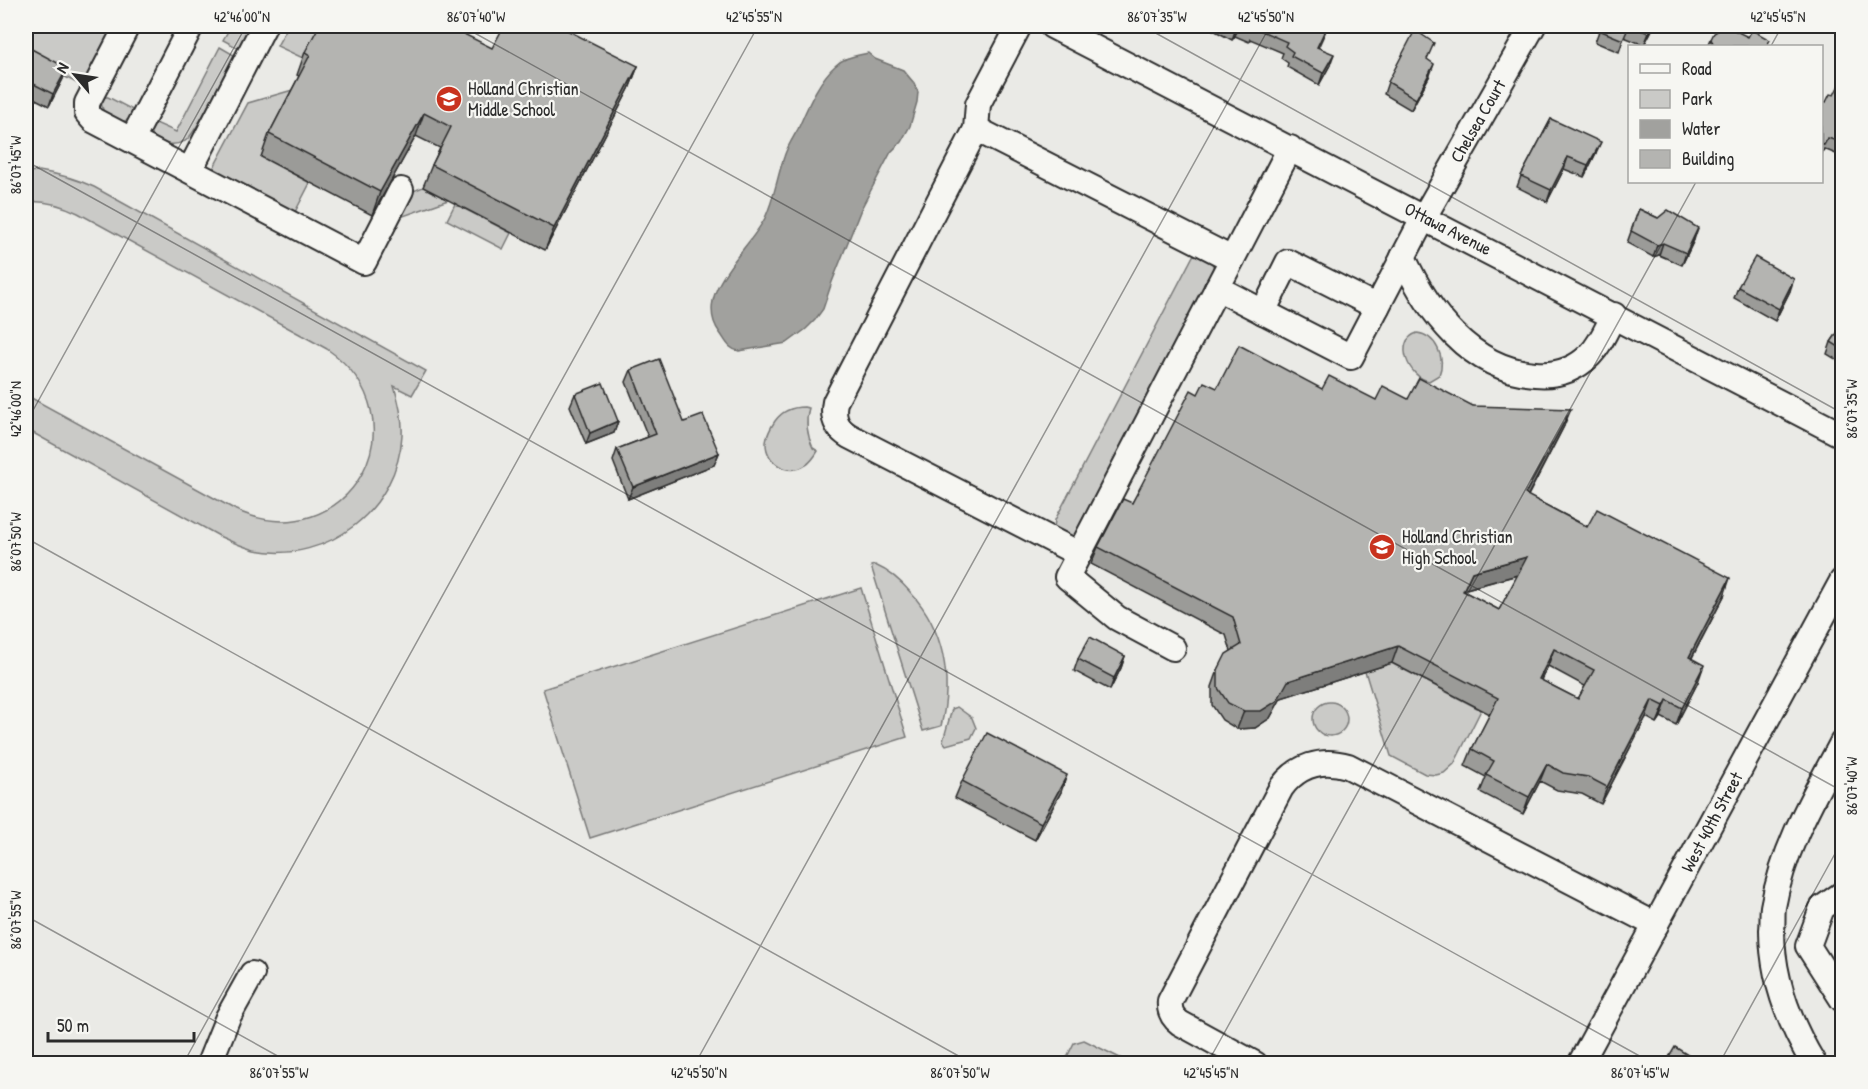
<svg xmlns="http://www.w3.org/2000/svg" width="1868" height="1089" viewBox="0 0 1868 1089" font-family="'Patrick Hand',sans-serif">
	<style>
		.green { fill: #cacac7; stroke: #7a7a79; stroke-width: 1.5 }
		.water { fill: #a1a19e; stroke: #727270; stroke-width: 1.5 }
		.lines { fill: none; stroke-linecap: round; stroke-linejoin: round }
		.minor-casing { stroke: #2b2b2b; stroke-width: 28 }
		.minor { stroke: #f6f6f2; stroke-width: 24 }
		.wall { fill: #9b9b98; stroke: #2b2b2b; stroke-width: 1.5; fill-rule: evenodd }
		.shaded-wall { fill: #7e7e7c; stroke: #2b2b2b; stroke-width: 1.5 }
		.building { fill: #b4b4b1; stroke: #2b2b2b; stroke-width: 1.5; fill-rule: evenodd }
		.ticks { fill: none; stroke: #2b2b2b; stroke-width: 1.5; stroke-opacity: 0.45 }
		.labels { text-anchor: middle; stroke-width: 4.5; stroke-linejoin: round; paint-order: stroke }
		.poi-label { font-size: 18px; fill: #2b2b2b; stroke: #f6f6f2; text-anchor: start }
		.street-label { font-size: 18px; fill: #2b2b2b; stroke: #f6f6f2 }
		.neatline { fill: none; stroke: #2b2b2b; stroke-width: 2 }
		.ticks-label { font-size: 15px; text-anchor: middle; fill: #2b2b2b }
	</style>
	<rect width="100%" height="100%" fill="#eaeae6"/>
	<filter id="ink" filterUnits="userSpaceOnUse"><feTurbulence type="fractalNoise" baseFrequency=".0167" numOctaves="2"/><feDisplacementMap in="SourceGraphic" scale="12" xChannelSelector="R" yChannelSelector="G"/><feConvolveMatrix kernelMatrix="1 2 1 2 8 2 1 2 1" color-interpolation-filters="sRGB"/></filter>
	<g filter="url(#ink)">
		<g class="green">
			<path d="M 26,26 L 114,26 L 82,86 L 26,56 Z"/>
			<path d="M 231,26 L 250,26 L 238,48 L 223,40 Z"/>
			<path d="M 288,26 L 322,26 L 305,59 L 277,46 Z"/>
			<path d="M 220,47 L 234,55 C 226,71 197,134 185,141 C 174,147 164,144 153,139 L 150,131 L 153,125 L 156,123 L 176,132 Z"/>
			<path d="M 296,89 L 261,157 L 310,183 L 294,214 L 217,172 L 214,167 L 248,103 Z"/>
			<path d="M 104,97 L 108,97 L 131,109 L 133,112 L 130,119 L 122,122 L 104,113 L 101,103 Z"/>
			<path d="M 39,171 C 59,174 75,178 94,187 L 426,371 L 412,395 L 394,386 C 399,402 403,418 402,435 C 398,508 328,565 255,550 C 243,547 232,542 221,537 L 26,429 L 26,395 L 236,510 C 348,561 428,419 327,349 L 78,213 C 61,205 45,200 26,202 L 26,172 Z"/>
			<path d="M 423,187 L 448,200 L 398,218 L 411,192 Z"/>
			<path d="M 455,204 L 511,233 L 503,249 L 447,220 Z"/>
			<path d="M 1196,254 L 1211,261 L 1214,268 L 1077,532 L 1072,536 L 1066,537 L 1054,528 L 1055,520 L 1193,256 Z"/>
			<path d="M 1417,333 C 1436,335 1446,358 1439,375 L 1429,381 C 1409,378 1393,341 1417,333 Z"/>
			<path d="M 804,407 L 809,408 C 805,422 807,435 813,448 L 818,451 C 815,456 811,462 806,465 C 789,477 765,463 766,442 C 767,435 771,427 775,421 C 782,411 793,407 804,407 Z"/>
			<path d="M 875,565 C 889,571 901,581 911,593 C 944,629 953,679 941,726 L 923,731 L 871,566 Z"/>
			<path d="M 861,588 L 907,737 L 590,838 L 543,689 Z"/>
			<path d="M 1374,654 L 1481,710 L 1454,764 L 1444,773 L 1436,775 L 1425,774 L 1391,756 L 1365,671 Z"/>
			<circle cx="1330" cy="719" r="17"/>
			<path d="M 957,707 L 972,718 L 976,728 L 971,738 L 946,745 L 943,741 L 952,709 Z"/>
			<path d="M 1084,1040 L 1130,1063 L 1064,1063 L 1074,1043 Z"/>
		</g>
		<path class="water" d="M 868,53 L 875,59 L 903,70 L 914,83 L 918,92 L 917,102 L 910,126 L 901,142 L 891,152 L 861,209 L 832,282 L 823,309 L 815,320 L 806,329 L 787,343 L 739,351 C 728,349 726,341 720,333 C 691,294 749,250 765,218 C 774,199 777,178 784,157 C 787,147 793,138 798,129 C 807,109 818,81 835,66 C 844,57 856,56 868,53 Z"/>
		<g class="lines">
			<defs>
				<g id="minor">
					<path d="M 127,26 L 87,103 L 87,113 L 93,120 L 364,262 L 401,190"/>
					<path d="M 1019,26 L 978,104 L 976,129 L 835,402 C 832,417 836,428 849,436 L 1079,554"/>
					<path d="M 1052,26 L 1842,435"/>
					<path d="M 976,129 L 1232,259"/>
					<path d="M 132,140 L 191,26"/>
					<path d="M 190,170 L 264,26"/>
					<path d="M 1403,257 C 1428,312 1470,369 1535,374 C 1556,376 1575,370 1590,355 C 1601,344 1607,328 1614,315"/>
					<path d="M 1217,288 L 1351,357 L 1424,217 L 1533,26"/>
					<path d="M 1263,312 L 1288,262 L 1377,307"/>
					<path d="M 1173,648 L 1117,618 L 1067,577 L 1290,148"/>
					<path d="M 1842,894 L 1822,908 L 1808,946 L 1842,999"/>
					<path d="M 209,1064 L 228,1017 L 252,974"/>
					<path d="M 1255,1064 L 1180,1023 C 1172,1017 1169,1011 1170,1001 L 1281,788 C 1297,766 1321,758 1348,766 L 1656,925"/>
					<path d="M 1580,1064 L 1842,581"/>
					<path d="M 1814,1064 C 1789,1023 1772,978 1772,930 C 1773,922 1772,914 1773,907 C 1783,848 1815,794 1842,743"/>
				</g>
			</defs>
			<use href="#minor" class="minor-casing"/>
			<use href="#minor" class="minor"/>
		</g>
		<g class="wall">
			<path d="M 1206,26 L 1328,26 L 1318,48 L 1330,65 L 1319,85 L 1287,67 L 1288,63 L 1281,58 L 1283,53 L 1250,39 L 1249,42 L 1235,36 L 1232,40 Z"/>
			<path d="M 1596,26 L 1654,26 L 1644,45 L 1624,37 L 1619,52 L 1595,42 L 1599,31 L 1596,28 Z"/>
			<path d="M 1748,37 L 1770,46 L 1708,46 L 1711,39 Z"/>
			<path d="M 26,46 L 63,79 L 49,106 L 26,94 Z"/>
			<path d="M 492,48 L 638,66 L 629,89 L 545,250 L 423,187 L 432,165 L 440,148 L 416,136 L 372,215 L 261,157 L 269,134 L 299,76 L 297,75 L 305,52 Z"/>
			<path d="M 1427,60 L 1430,75 L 1411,110 L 1384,94 L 1388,82 Z"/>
			<path d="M 1821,100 L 1826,102 L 1842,140 L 1836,154 L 1824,149 L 1821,154 Z"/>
			<path d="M 1551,119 L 1596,153 L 1584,177 L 1564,169 L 1547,202 L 1517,187 L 1521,176 Z"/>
			<path d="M 1639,209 L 1658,218 L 1694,240 L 1682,265 L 1659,255 L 1653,257 L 1627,243 Z"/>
			<path d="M 1738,287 L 1790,291 L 1775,321 L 1734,298 Z"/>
			<path d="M 1842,326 L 1842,363 L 1827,354 L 1831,342 Z"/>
			<path d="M 631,370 L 684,422 L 719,453 L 714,465 L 628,499 L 613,461 L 617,449 L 648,437 L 626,382 Z"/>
			<path d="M 1217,388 L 1322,389 L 1376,400 L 1408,399 L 1473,406 L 1564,426 L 1528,496 L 1724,596 L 1692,658 L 1698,682 L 1676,725 L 1661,717 L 1657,723 L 1646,717 L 1601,804 L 1582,794 L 1557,790 L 1540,781 L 1523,814 L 1480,792 L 1486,777 L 1465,766 L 1472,749 L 1490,714 L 1392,663 L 1281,698 L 1270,718 L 1255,728 L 1237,729 L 1222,720 L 1212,705 L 1212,687 L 1218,670 L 1231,651 L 1226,635 L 1091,564 L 1098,547 L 1132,503 L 1198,394 ZM 1518,575 L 1499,610 L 1465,592 L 1466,589 ZM 1548,666 L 1585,686 L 1578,699 L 1541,680 Z"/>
			<path d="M 575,394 L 618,421 L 614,433 L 586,444 L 570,406 Z"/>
			<path d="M 1125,656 L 1121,668 L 1110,690 L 1074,671 L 1078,659 Z"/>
			<path d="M 962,781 L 1061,792 L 1035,840 L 955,798 Z"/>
		</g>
		<g class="shaded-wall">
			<path d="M 1239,26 L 1235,36 L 1232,40 L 1236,28 Z"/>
			<path d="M 1652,26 L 1654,26 L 1644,45 L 1649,33 Z"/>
			<path d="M 1334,54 L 1330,65 L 1319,85 L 1323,73 Z"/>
			<path d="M 1434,64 L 1430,75 L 1411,110 L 1416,99 Z"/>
			<path d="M 638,66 L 629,89 L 545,250 L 554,228 Z"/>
			<path d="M 67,68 L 63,79 L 49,106 L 53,94 Z"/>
			<path d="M 424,113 L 416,136 L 372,215 L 380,192 Z"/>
			<path d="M 1842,137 L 1842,140 L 1836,154 L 1840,142 Z"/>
			<path d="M 1601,142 L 1596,153 L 1584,177 L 1588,165 Z"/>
			<path d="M 1568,157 L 1564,169 L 1547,202 L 1551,190 Z"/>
			<path d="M 1698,228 L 1694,240 L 1682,265 L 1686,253 Z"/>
			<path d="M 1663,243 L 1659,255 L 1653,257 L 1657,245 Z"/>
			<path d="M 1794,279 L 1790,291 L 1775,321 L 1779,309 Z"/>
			<path d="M 1571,409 L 1564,426 L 1519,512 L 1525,494 Z"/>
			<path d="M 618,421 L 614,433 L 586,444 L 590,433 Z"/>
			<path d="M 719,453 L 714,465 L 628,499 L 633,487 Z"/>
			<path d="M 1527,557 L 1521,574 L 1466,589 L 1456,608 L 1463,591 L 1472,572 Z"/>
			<path d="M 1730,578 L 1724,596 L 1683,674 L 1689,657 Z"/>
			<path d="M 1398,646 L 1392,663 L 1281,698 L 1270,718 L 1255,728 L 1237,729 L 1244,711 L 1288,681 Z"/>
			<path d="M 1554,649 L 1548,666 L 1532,696 L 1539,679 Z"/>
			<path d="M 1125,656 L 1121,668 L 1110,690 L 1114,678 Z"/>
			<path d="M 1704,665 L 1698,682 L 1676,725 L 1682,708 Z"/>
			<path d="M 1652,700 L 1646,717 L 1601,804 L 1607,787 Z"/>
			<path d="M 1667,700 L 1661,717 L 1657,723 L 1664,706 Z"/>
			<path d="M 1547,764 L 1540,781 L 1523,814 L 1529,797 Z"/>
			<path d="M 1067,775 L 1061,792 L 1035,840 L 1041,823 Z"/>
		</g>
		<g class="building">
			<path d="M 319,26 L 448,26 L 492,48 L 504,26 L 559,26 L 638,66 L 554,228 L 432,165 L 451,127 L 424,113 L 380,192 L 269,134 L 310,55 L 305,52 Z"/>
			<path d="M 1241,26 L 1327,26 L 1317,47 L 1334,54 L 1323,73 L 1291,56 L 1293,52 L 1285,46 L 1287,42 L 1255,28 L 1253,31 Z"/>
			<path d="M 1601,26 L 1629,26 L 1623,40 L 1599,30 Z"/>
			<path d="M 1629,26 L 1652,26 L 1649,33 Z"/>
			<path d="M 1721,26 L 1726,26 L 1748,37 L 1752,30 L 1770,40 L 1767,45 L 1770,46 L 1711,46 L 1713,43 L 1711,39 L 1714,33 L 1719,30 Z"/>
			<path d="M 1415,30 L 1434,43 L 1427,59 L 1434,64 L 1416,99 L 1388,82 Z"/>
			<path d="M 26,46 L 67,68 L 53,94 L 26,80 Z"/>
			<path d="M 1839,85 L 1842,86 L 1842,137 L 1840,142 L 1828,138 L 1824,145 L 1821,144 L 1821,100 L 1826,102 L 1830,94 L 1834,95 Z"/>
			<path d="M 1551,119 L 1601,142 L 1588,165 L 1568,157 L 1551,190 L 1521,176 Z"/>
			<path d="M 1639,209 L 1658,218 L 1668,210 L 1698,228 L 1686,253 L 1663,243 L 1657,245 L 1631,231 Z"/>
			<path d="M 1755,257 L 1794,279 L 1779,309 L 1738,287 Z"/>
			<path d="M 1842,326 L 1842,349 L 1831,342 Z"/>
			<path d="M 1239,345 L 1322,389 L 1329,376 L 1376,400 L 1383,386 L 1408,399 L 1419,378 L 1473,406 L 1571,409 L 1525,494 L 1587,527 L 1597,509 L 1730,578 L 1689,657 L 1704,665 L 1682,708 L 1667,700 L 1664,706 L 1652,700 L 1607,787 L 1588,777 L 1563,773 L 1547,764 L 1529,797 L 1486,775 L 1494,761 L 1472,749 L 1498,698 L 1398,646 L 1288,681 L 1277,701 L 1261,711 L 1244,711 L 1228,703 L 1218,688 L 1218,670 L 1226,654 L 1241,645 L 1233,617 L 1098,547 L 1123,499 L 1132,503 L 1191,390 L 1198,394 L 1204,382 L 1217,388 ZM 1527,557 L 1499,610 L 1463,591 L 1472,572 ZM 1554,649 L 1594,670 L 1578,699 L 1539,679 Z"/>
			<path d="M 659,359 L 684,422 L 703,415 L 719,453 L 633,487 L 617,449 L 656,434 L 631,370 Z"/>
			<path d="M 603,383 L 618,421 L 590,433 L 575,394 Z"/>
			<path d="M 1090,637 L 1125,656 L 1114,678 L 1078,659 Z"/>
			<path d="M 987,733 L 1067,775 L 1041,823 L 962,781 Z"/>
			<path d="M 1675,1047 L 1702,1064 L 1665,1064 Z"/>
		</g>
	</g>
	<path class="ticks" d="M 462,26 L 1842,791M 1143,26 L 1842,413M 1824,26 L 1842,36M 1771,46 L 1782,26M 26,161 L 1654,1064M 26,423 L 246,26M 26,538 L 973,1064M 26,916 L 292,1064M 183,1064 L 758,26M 695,1064 L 1270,26M 1207,1064 L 1696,182M 1719,1064 L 1842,841"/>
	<defs>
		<symbol id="school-disc" viewBox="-11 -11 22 22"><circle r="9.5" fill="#c8321e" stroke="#f6f6f2"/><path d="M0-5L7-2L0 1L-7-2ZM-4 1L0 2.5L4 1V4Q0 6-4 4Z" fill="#fff"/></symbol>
	</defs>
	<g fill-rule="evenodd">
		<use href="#school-disc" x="434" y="84" width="30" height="30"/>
		<use href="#school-disc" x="1367" y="532" width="30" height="30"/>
	</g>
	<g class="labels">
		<g class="poi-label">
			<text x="468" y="95">Holland Christian<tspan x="468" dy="21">Middle School</tspan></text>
			<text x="1402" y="543">Holland Christian<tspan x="1402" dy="21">High School</tspan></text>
		</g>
		<g class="street-label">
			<text transform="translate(1478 121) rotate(-60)" y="6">Chelsea Court</text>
			<text transform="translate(1448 229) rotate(27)" y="6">Ottawa Avenue</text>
			<text transform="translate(1712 822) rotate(-62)" y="6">West 40th Street</text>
		</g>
	</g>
	<rect width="1868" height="1089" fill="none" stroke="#f6f6f2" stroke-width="66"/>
	<rect x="1628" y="45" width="195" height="138" fill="#f6f6f2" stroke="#a5a5a2" stroke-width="1.5"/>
	<rect x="1640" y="64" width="30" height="9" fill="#f6f6f2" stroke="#a5a5a2" stroke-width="1.5"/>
	<text x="1682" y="75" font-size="18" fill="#2b2b2b">Road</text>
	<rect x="1640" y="90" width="30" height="18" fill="#cacac7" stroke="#a5a5a2" stroke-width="1.5"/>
	<text x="1682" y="105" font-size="18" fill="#2b2b2b">Park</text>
	<rect x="1640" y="120" width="30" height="18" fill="#a1a19e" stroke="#a5a5a2" stroke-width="1.5"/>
	<text x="1682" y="135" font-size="18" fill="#2b2b2b">Water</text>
	<rect x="1640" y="150" width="30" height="18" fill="#b4b4b1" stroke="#a5a5a2" stroke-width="1.5"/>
	<text x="1682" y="165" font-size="18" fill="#2b2b2b">Building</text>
	<g transform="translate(75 75) rotate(299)" stroke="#f6f6f2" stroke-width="4.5" paint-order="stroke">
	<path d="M0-4.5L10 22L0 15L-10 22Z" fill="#2b2b2b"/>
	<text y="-9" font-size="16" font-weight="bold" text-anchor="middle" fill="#2b2b2b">N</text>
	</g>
	<path d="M48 1032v9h146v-9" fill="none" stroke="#2b2b2b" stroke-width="3"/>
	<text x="57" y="1032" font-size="18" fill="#2b2b2b" stroke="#f6f6f2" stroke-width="4.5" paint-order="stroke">50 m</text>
	<rect x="33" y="33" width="1802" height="1023" class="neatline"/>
	<g class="ticks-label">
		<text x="242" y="22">42°46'00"N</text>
		<text x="476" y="22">86°07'40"W</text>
		<text x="754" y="22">42°45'55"N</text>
		<text x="1157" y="22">86°07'35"W</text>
		<text x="1266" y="22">42°45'50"N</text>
		<text x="1778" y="22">42°45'45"N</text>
		<text transform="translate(16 165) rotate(-90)" y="5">86°07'45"W</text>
		<text transform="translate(1852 409) rotate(-90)" y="5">86°07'35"W</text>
		<text transform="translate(16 409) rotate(-90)" y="5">42°46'00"N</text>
		<text transform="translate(16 542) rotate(-90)" y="5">86°07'50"W</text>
		<text transform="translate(1852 786) rotate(-90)" y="5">86°07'40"W</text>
		<text transform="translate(16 920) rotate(-90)" y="5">86°07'55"W</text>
		<text x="279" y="1078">86°07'55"W</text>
		<text x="699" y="1078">42°45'50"N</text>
		<text x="960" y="1078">86°07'50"W</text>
		<text x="1211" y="1078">42°45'45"N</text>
		<text x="1640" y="1078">86°07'45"W</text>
	</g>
</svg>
